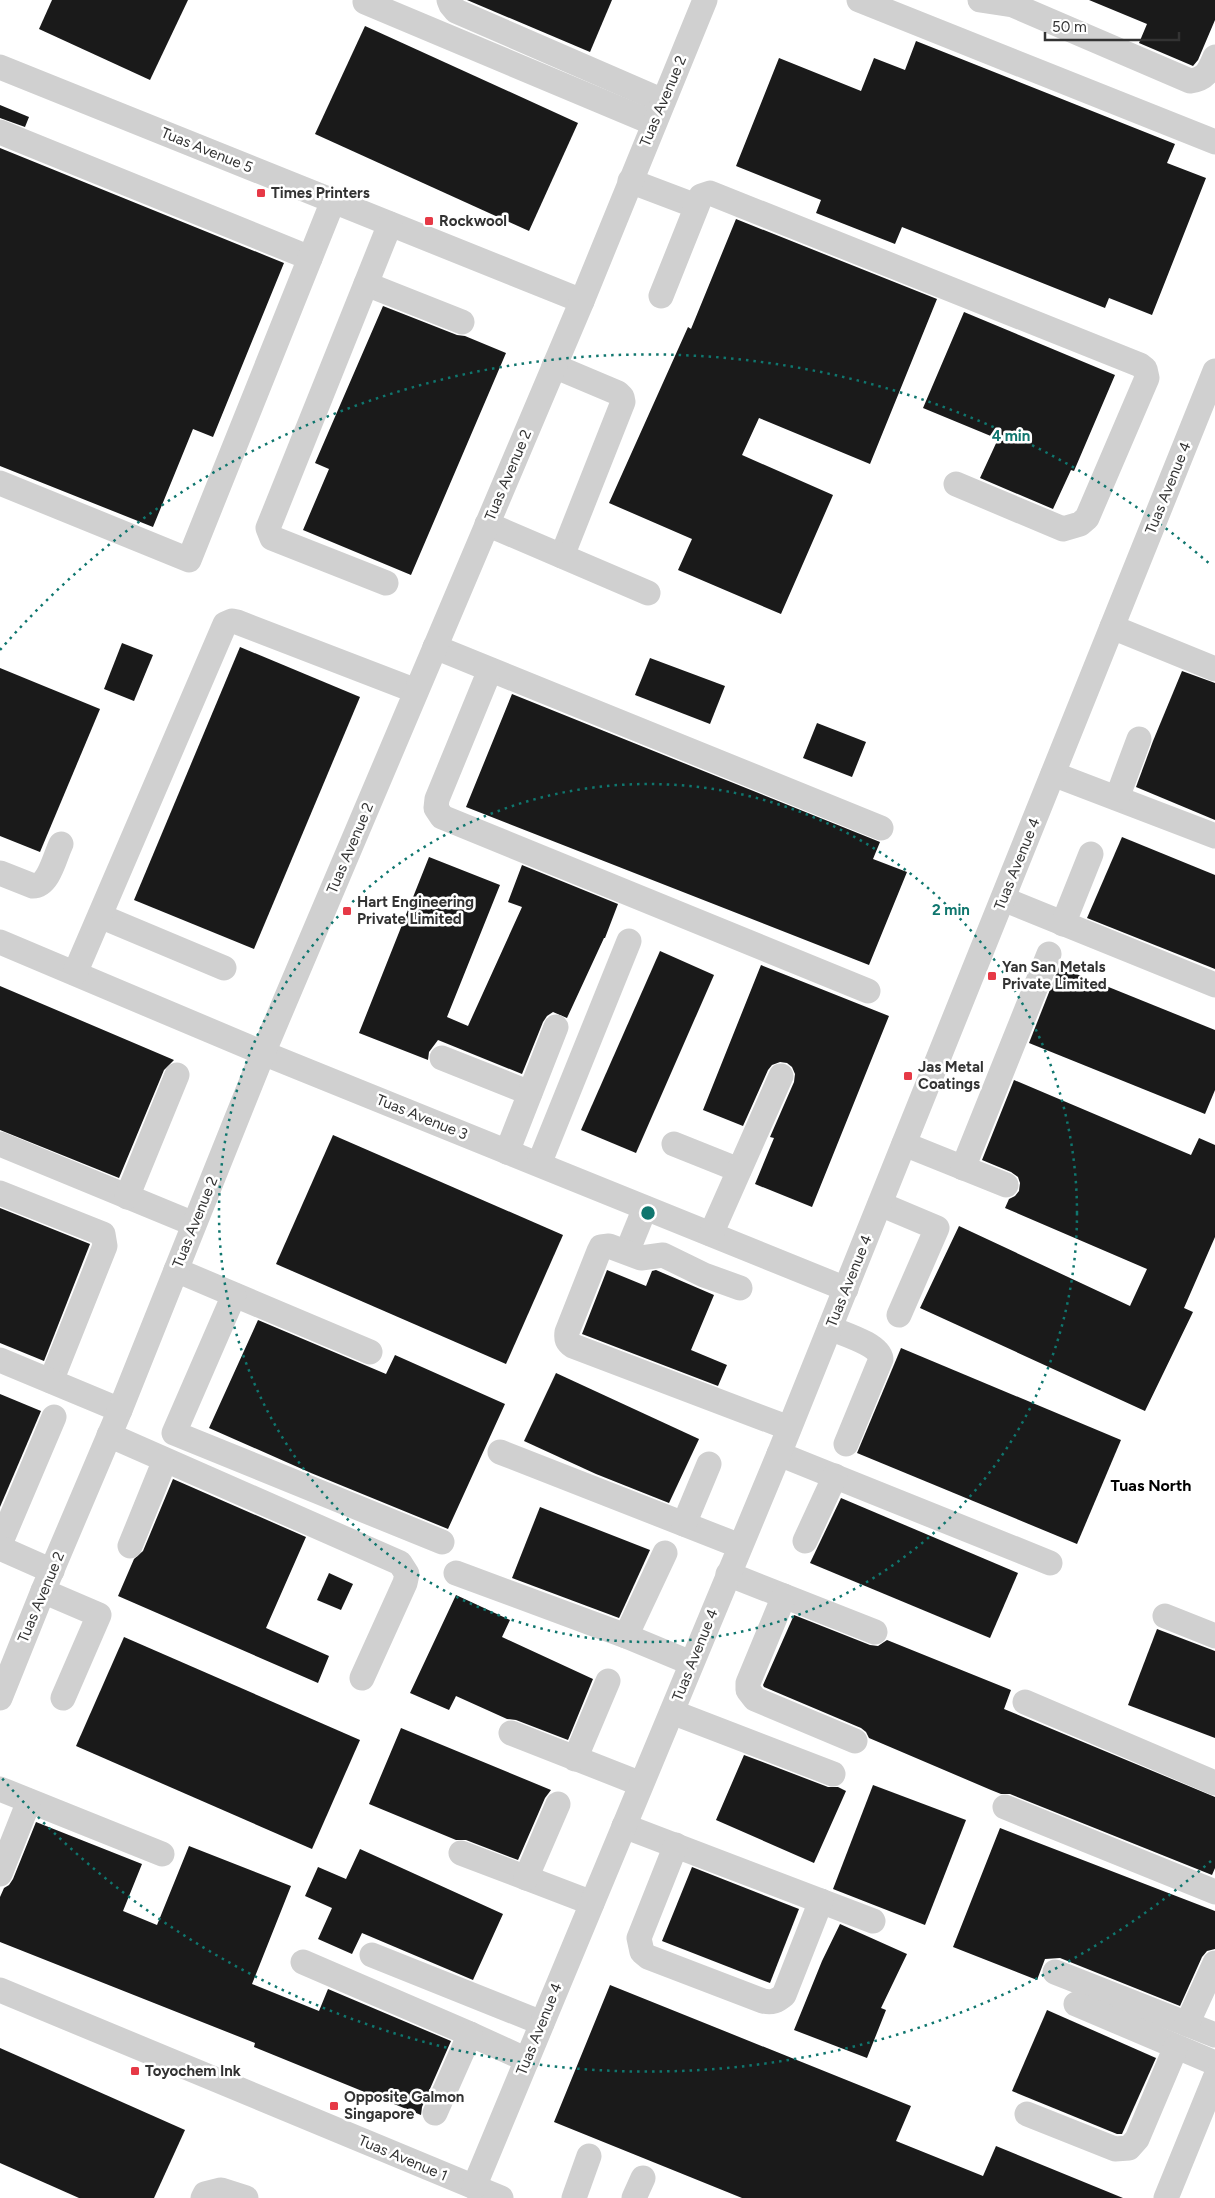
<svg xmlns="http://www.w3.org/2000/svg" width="1215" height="2198" viewBox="0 0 1215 2198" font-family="Figtree,sans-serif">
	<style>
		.building { fill: #1a1a1a }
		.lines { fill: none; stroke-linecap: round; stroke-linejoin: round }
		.minor { stroke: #d0d0d0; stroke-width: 25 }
		.ring { fill: none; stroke: #0f766e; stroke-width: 2.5; stroke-dasharray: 2.5 5 }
		.poi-dot { fill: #e63946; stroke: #fff; stroke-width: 2 }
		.labels { text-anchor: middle; stroke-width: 5; stroke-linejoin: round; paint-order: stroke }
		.street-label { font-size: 15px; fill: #333; stroke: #fff }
		.poi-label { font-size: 15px; font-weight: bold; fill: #333; stroke: #fff; text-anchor: start }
		.neighbourhood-label { font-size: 16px; font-weight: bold; fill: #000; stroke: #fff }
		.centre { fill: #0f766e; stroke: #fff; stroke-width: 2.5 }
		.ring-label { font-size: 15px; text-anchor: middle; font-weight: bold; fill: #0f766e; stroke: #fff; stroke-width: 5; stroke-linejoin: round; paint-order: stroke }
	</style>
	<rect width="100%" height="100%" fill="#fff"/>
	<g class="building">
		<path d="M 52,0 L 188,0 L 150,80 L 39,29 Z"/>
		<path d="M 467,0 L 612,0 L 590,52 Z"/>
		<path d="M 1089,0 L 1215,0 L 1215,20 L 1198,60 L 1193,66 L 1139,43 L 1147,24 Z"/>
		<path d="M 365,26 L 578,123 L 529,231 L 315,134 Z"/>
		<path d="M 916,41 L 1175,144 L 1167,163 L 1206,178 L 1152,315 L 1109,298 L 1105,308 L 902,227 L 895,244 L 816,213 L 821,200 L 736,166 L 779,58 L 861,91 L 874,58 L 905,70 Z"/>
		<path d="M 0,105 L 29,117 L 25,127 L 0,118 Z"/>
		<path d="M 0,148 L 284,263 L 213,437 L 193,429 L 153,527 L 0,466 Z"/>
		<path d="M 736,219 L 937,299 L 870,464 L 759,418 L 742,455 L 833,495 L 781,614 L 678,570 L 692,539 L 609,503 L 688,327 L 691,329 Z"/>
		<path d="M 383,306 L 457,335 L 465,336 L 506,353 L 411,575 L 303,530 L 329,469 L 315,463 Z"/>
		<path d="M 964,312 L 1115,375 L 1074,471 L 1071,470 L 1053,509 L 980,478 L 998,439 L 923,408 Z"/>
		<path d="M 122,643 L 153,655 L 134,701 L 104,689 Z"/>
		<path d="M 240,647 L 360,697 L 254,949 L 134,900 Z"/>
		<path d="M 650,658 L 725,686 L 710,724 L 635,695 Z"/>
		<path d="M 0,668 L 100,709 L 40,852 L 0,836 Z"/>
		<path d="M 1182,671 L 1215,683 L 1215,820 L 1136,787 L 1153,741 Z"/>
		<path d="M 512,694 L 880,842 L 873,859 L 907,872 L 869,965 L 466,807 Z"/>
		<path d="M 817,723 L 866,742 L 852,777 L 803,758 Z"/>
		<path d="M 1122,837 L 1215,875 L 1215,969 L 1087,918 Z"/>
		<path d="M 429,857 L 500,885 L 447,1017 L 468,1026 L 522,907 L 508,902 L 522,865 L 618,904 L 605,938 L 604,938 L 567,1018 L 553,1012 L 547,1016 L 543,1022 L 522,1074 L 438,1040 L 429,1052 L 428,1060 L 359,1033 Z"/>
		<path d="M 660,951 L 714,975 L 636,1153 L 581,1130 Z"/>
		<path d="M 761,965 L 889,1016 L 812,1207 L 755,1184 L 774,1138 L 770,1137 L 794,1082 L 795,1074 L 792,1067 L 787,1063 L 780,1062 L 772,1065 L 768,1070 L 743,1126 L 703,1110 Z"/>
		<path d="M 1059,967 L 1215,1030 L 1215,1090 L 1205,1114 L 1029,1043 Z"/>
		<path d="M 0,986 L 174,1060 L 164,1070 L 119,1178 L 0,1130 Z"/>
		<path d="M 1014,1080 L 1191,1155 L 1199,1138 L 1215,1145 L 1215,1237 L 1184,1308 L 1193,1312 L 1145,1411 L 920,1308 L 959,1226 L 1130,1306 L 1147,1269 L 1005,1208 L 1009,1199 L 1015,1196 L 1019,1191 L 1020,1183 L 1018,1177 L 1011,1172 L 982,1160 Z"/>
		<path d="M 333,1135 L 563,1235 L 506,1364 L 276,1264 Z"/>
		<path d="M 0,1208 L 90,1244 L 44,1361 L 0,1343 Z"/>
		<path d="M 607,1270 L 646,1286 L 652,1271 L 656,1270 L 714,1295 L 691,1350 L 727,1365 L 718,1386 L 582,1334 Z"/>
		<path d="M 258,1320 L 386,1374 L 395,1355 L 505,1404 L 448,1529 L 311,1473 L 209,1428 Z"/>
		<path d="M 901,1348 L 1121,1440 L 1077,1544 L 857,1453 Z"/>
		<path d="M 556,1373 L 699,1439 L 669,1503 L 596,1474 L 524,1441 Z"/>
		<path d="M 0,1394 L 41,1411 L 0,1507 Z"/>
		<path d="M 173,1479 L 306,1537 L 266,1628 L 329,1656 L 318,1683 L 118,1596 L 134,1559 L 143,1551 Z"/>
		<path d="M 841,1498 L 1018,1573 L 990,1638 L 810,1563 Z"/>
		<path d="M 540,1507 L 650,1550 L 619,1618 L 512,1578 Z"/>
		<path d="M 329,1573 L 353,1584 L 341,1610 L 317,1600 Z"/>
		<path d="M 456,1595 L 510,1620 L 502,1637 L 593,1679 L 568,1740 L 516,1720 L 507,1719 L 456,1696 L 449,1710 L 410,1693 Z"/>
		<path d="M 794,1615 L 870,1645 L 878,1646 L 887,1640 L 1011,1690 L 1004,1709 L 1215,1797 L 1215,1868 L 1212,1875 L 1010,1794 L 1001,1794 L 991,1790 L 869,1738 L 866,1732 L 861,1728 L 764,1687 L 763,1685 Z"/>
		<path d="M 1157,1629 L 1215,1651 L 1215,1738 L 1128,1705 Z"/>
		<path d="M 124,1637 L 360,1740 L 312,1849 L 76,1746 Z"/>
		<path d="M 401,1728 L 551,1790 L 545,1798 L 518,1860 L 466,1840 L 456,1840 L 369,1804 Z"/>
		<path d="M 744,1755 L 828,1787 L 838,1787 L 846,1791 L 814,1863 L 716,1820 Z"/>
		<path d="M 873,1785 L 966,1820 L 925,1925 L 833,1889 Z"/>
		<path d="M 36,1822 L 142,1864 L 123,1911 L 157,1925 L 189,1846 L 291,1886 L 252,1984 L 319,2011 L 328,1989 L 451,2041 L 422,2107 L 421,2115 L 254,2047 L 255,2043 L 0,1942 L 0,1897 L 4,1888 L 9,1885 L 13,1879 Z"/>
		<path d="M 1000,1828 L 1215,1911 L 1215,1949 L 1207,1951 L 1202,1957 L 1180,2006 L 1060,1958 L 1045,1959 L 1037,1980 L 953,1947 Z"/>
		<path d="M 360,1849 L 503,1914 L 473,1980 L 362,1933 L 352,1954 L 318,1939 L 332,1908 L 305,1896 L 318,1867 L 346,1879 Z"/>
		<path d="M 692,1867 L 799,1909 L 770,1983 L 662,1941 Z"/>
		<path d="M 840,1924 L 907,1954 L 881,2008 L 886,2010 L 867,2058 L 794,2030 L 822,1961 Z"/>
		<path d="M 610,1985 L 911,2106 L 896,2141 L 983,2176 L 996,2146 L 1123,2198 L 742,2198 L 554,2122 Z"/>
		<path d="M 1047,2010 L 1156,2058 L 1122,2134 L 1117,2134 L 1012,2091 Z"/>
		<path d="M 0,2048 L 185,2130 L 154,2198 L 79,2198 L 0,2163 Z"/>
	</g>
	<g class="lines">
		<g class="minor">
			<path d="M 449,0 L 451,5 L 456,11 L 663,101"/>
			<path d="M 859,0 L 1215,142"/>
			<path d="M 980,0 L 1013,5 L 1190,81 C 1206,79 1209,71 1215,57"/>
			<path d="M 365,2 L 653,123"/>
			<path d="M 0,67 L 582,301"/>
			<path d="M 0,132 L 310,258"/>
			<path d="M 630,181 L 696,206"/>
			<path d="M 366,284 L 462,322"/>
			<path d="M 661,296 L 701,196 L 710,193 L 1140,365 L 1145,369 L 1147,378 L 1087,518 L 1080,524 L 1063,529 L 956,484"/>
			<path d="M 554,366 L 618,393 L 622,397 L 623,402 L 562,556"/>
			<path d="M 0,483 L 189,560 L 333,201"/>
			<path d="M 487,524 L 648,593"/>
			<path d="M 386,583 L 272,538 L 268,528 L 390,224"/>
			<path d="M 1112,627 L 1215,669"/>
			<path d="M 435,647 L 881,828"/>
			<path d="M 490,670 L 437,799 L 436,808 L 442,817 L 868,991"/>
			<path d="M 1053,774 L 1215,836"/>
			<path d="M 1117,798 L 1139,739"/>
			<path d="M 0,873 L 33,886 C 49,886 55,856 61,844"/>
			<path d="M 1003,899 L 1215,985"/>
			<path d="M 100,916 L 224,968"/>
			<path d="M 1063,924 L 1091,854"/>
			<path d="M 0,942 L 263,1053 L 846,1289"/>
			<path d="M 75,973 L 225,624 L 232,621 L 237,622 L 416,691"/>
			<path d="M 442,1058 L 530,1093"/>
			<path d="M 0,1144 L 194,1224"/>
			<path d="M 674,1144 L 739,1170"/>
			<path d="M 904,1144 L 1006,1185"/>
			<path d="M 507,1152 L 556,1027"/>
			<path d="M 539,1164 L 629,941"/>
			<path d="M 963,1168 L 1049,954"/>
			<path d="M 0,1193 L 103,1234 L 105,1246 L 51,1381"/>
			<path d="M 127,1197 L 177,1075"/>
			<path d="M 880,1204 L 937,1228 L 899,1315"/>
			<path d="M 711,1234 L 781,1076"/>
			<path d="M 627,1252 L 645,1208"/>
			<path d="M 176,1270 L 370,1352"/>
			<path d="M 740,1288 L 704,1275 L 663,1255 L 641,1258 L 609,1246 L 601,1247 L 599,1251 L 567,1332 C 566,1339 567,1342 573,1346 L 789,1428"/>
			<path d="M 234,1295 L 174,1433 L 442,1542"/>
			<path d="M 830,1328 C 843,1334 879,1344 881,1359 L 846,1444"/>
			<path d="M 0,1360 L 120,1410"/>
			<path d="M 109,1435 L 400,1563 L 407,1574 L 405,1583 L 362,1678"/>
			<path d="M 500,1452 L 740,1546"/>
			<path d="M 779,1454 L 1050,1563"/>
			<path d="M 684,1524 L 709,1464"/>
			<path d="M 805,1541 L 835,1476"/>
			<path d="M 0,1544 L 54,1417"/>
			<path d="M 130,1546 L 165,1460"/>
			<path d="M 0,1548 L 52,1571"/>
			<path d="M 456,1573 L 626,1636 L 691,1663"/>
			<path d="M 728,1574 L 875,1632"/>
			<path d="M 43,1591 L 99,1615 L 63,1698"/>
			<path d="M 784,1596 L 748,1683 L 748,1690 L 755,1699 L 855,1741"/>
			<path d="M 1165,1616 L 1215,1636"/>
			<path d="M 626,1636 L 665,1553"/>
			<path d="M 0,1698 L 43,1591 L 120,1410 L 263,1053 L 582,301 L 705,0"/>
			<path d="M 1025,1702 L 1215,1783"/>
			<path d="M 672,1712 L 833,1774"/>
			<path d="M 511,1733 L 641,1784"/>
			<path d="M 575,1759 L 608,1681"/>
			<path d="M 0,1789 L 162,1854"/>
			<path d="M 1005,1807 L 1215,1892"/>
			<path d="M 624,1826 L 873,1921"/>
			<path d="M 676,1845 L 639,1938 L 642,1952 L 648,1957 L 763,2001 C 772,2003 777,2001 784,1995 L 821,1901"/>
			<path d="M 461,1853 L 592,1903"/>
			<path d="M 0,1874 L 29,1801"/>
			<path d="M 526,1878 L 558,1804"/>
			<path d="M 372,1955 L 542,2023"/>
			<path d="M 303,1962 L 470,2034 L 527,2060"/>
			<path d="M 1055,1972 L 1215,2035"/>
			<path d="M 0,1990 L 501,2198"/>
			<path d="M 1076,2004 L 1215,2063"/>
			<path d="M 1187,2024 L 1215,1963"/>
			<path d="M 435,2113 L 470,2034"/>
			<path d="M 1027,2114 L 1115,2149 L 1129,2148 L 1137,2139 L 1176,2047"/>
			<path d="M 474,2187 L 779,1454 L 1215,371"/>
			<path d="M 203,2198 L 205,2194 L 221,2190 L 246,2198"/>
			<path d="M 574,2198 L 589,2156"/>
			<path d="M 634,2198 L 643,2178"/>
			<path d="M 1166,2198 L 1215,2078"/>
		</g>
	</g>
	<g class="ring">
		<circle cx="648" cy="1213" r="429"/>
		<path d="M1211 1861A858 858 0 0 1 0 1776M0 650A858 858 0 0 1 1211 565"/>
	</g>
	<g class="poi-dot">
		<rect x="256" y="188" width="10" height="10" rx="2.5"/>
		<rect x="424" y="216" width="10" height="10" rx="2.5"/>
		<rect x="342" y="906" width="10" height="10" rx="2.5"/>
		<rect x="987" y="971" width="10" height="10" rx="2.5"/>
		<rect x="903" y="1071" width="10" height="10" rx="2.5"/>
		<rect x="130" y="2066" width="10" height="10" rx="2.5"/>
		<rect x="329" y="2101" width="10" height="10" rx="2.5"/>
	</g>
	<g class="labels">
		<g class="street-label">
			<text transform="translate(663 101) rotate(-67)" y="5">Tuas Avenue 2</text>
			<text transform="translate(207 150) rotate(22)" y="5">Tuas Avenue 5</text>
			<text transform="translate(508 475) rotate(-67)" y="5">Tuas Avenue 2</text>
			<text transform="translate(1168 488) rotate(-68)" y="5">Tuas Avenue 4</text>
			<text transform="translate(350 848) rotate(-67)" y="5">Tuas Avenue 2</text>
			<text transform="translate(1017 864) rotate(-68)" y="5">Tuas Avenue 4</text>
			<text transform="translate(422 1117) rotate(22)" y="5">Tuas Avenue 3</text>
			<text transform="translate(195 1222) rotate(-68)" y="5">Tuas Avenue 2</text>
			<text transform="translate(849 1281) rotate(-68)" y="5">Tuas Avenue 4</text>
			<text transform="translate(41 1597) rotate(-67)" y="5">Tuas Avenue 2</text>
			<text transform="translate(695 1655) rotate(-68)" y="5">Tuas Avenue 4</text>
			<text transform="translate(539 2029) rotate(-68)" y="5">Tuas Avenue 4</text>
			<text transform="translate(403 2158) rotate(23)" y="5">Tuas Avenue 1</text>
		</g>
		<g class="poi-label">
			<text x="271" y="198">Times Printers</text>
			<text x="439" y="226">Rockwool</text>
			<text x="357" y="907">Hart Engineering<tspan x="357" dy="17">Private Limited</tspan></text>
			<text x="1002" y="972">Yan San Metals<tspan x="1002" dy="17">Private Limited</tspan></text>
			<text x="918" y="1072">Jas Metal<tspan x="918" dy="17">Coatings</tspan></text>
			<text x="145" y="2076">Toyochem Ink</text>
			<text x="344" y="2102">Opposite Galmon<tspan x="344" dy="17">Singapore</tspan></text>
		</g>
		<g class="neighbourhood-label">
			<text x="1151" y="1491">Tuas North</text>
		</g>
	</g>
	<circle cx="648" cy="1213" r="8" class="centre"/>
	<g class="ring-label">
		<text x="1011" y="441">4 min</text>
		<text x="951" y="915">2 min</text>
	</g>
	<path d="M1045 32v8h134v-8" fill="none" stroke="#333333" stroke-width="2.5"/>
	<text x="1052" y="32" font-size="15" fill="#333333" stroke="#ffffff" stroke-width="4" paint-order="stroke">50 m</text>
</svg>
